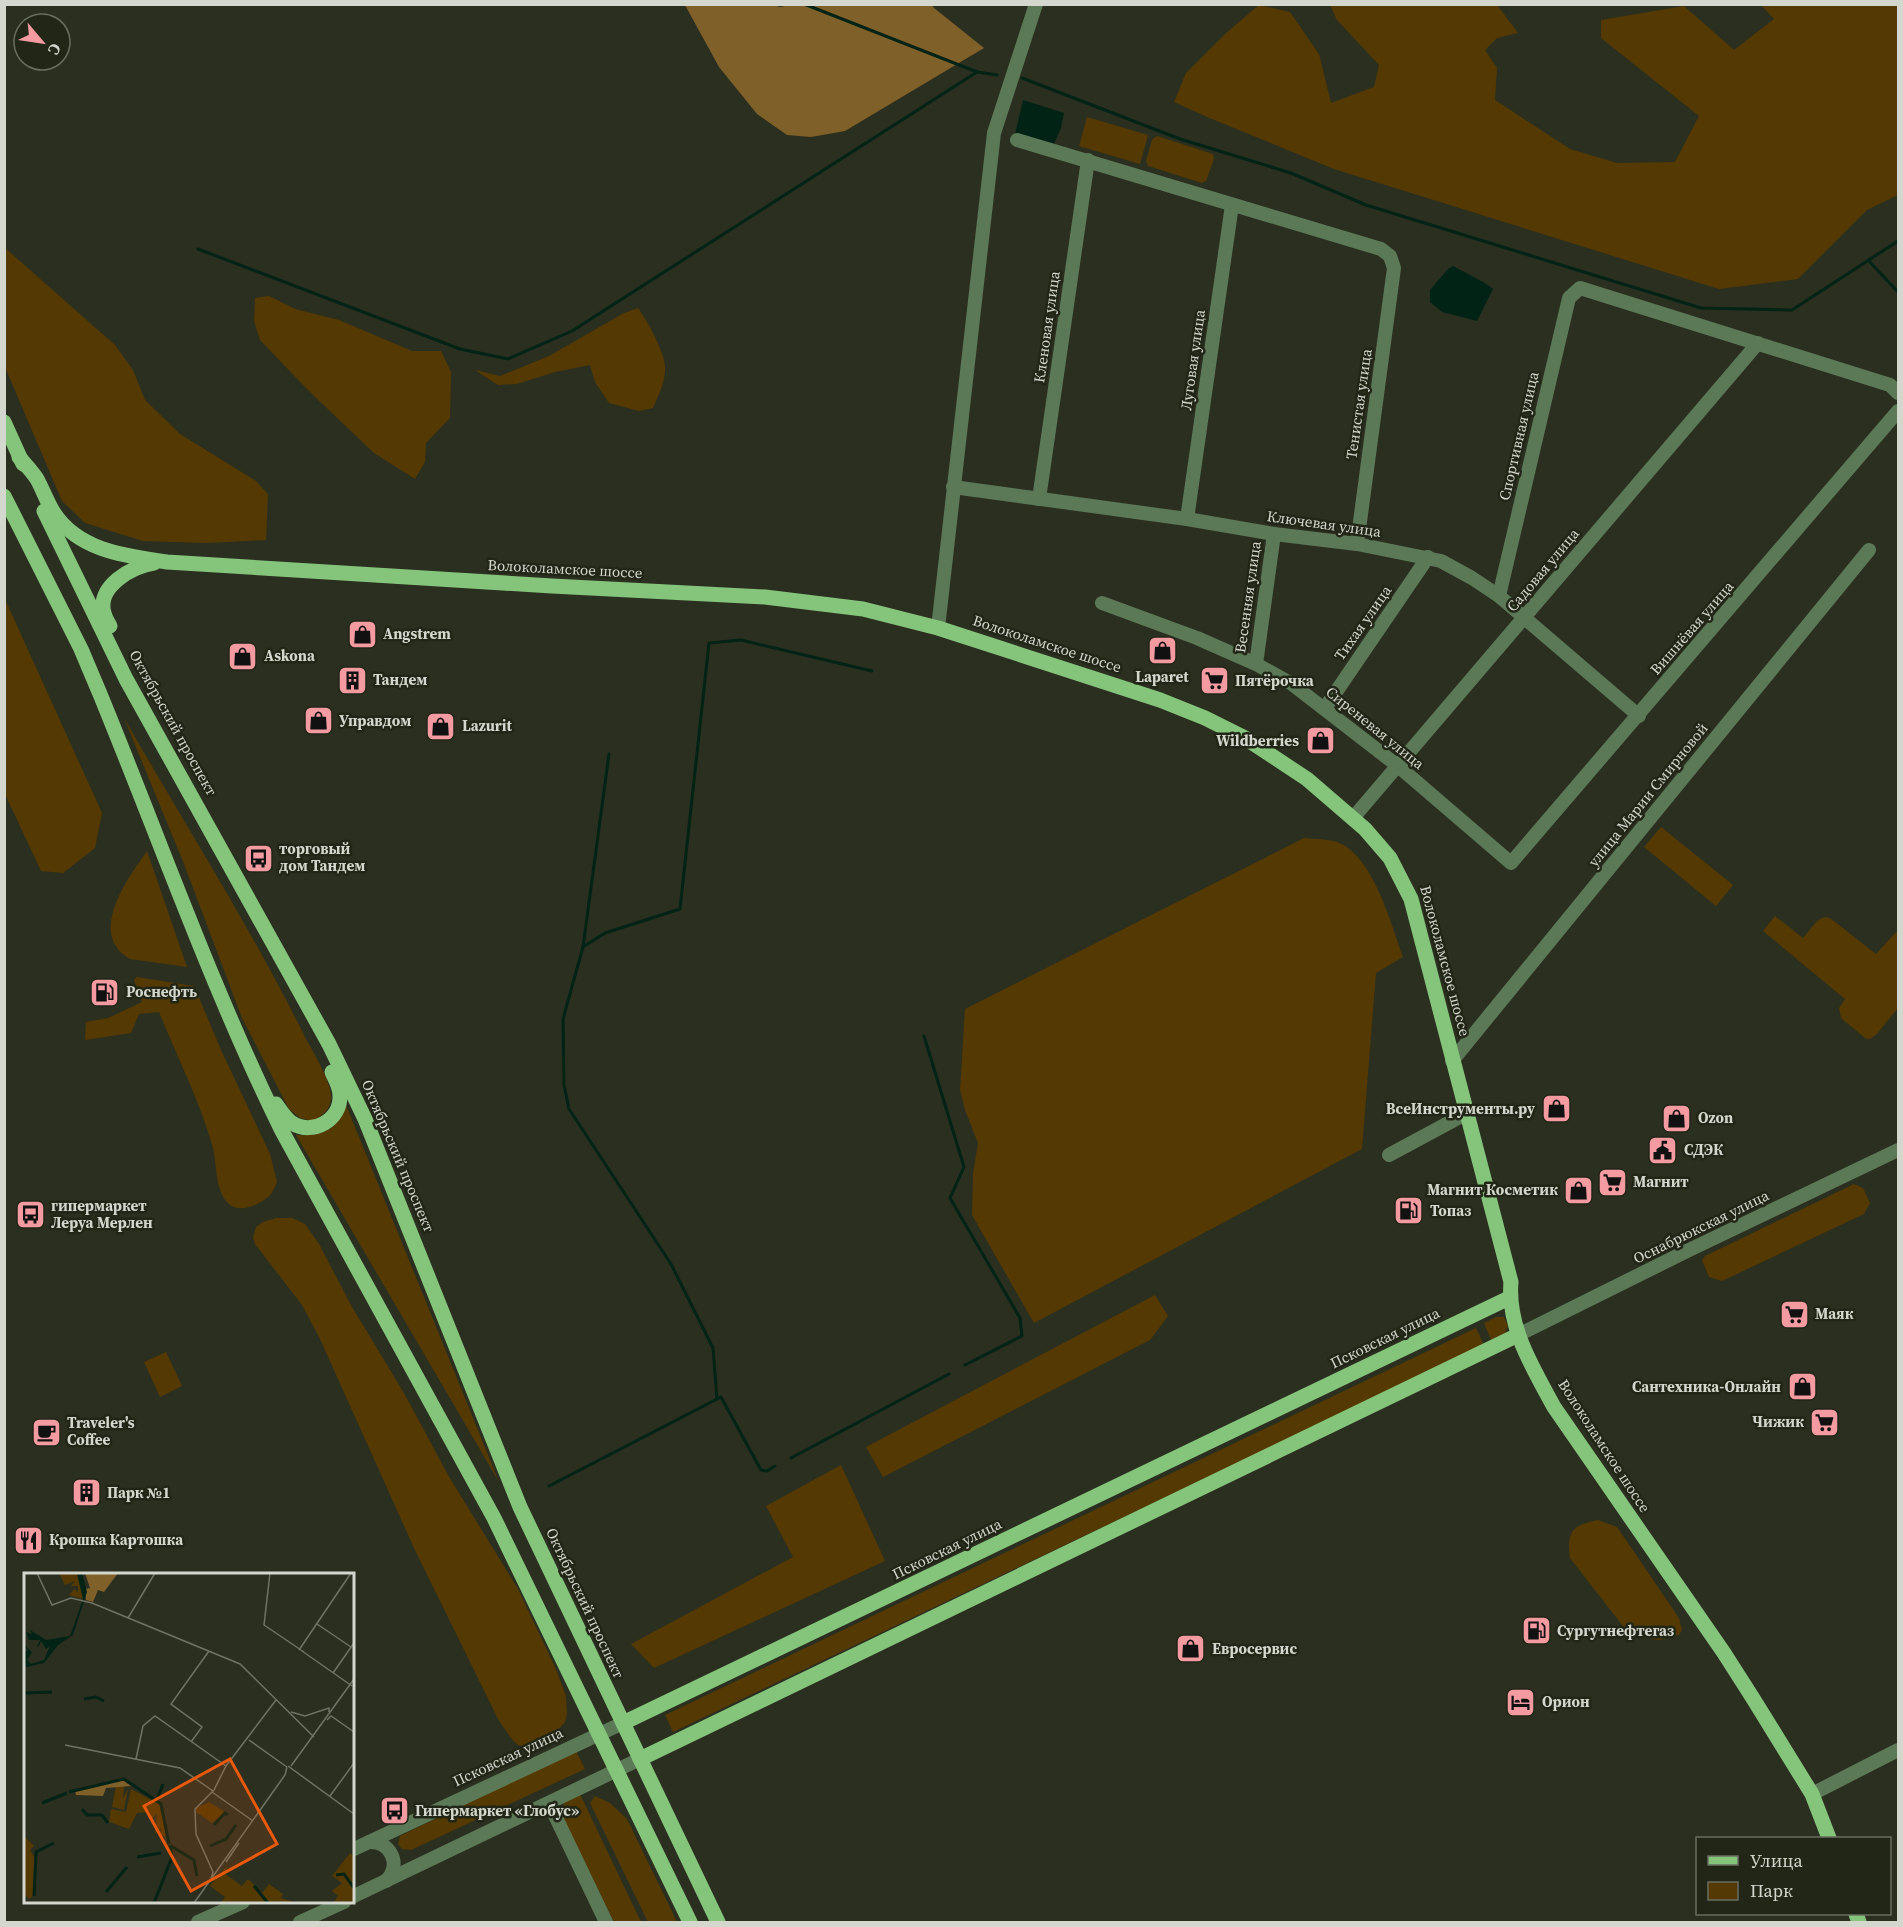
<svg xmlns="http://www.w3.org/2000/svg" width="1903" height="1927" viewBox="0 0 1903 1927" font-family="'Source Serif 4',serif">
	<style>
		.green { fill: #553902 }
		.forest { fill: #806029 }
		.water { fill: #002315 }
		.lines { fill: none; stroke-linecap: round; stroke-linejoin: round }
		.stream { stroke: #002315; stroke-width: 3 }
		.minor { stroke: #5b7956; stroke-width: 14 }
		.major { stroke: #85c57b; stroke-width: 15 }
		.labels { text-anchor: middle; stroke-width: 5; stroke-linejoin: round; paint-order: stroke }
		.street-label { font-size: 15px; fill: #d4d7cd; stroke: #222617 }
		.poi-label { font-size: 15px; font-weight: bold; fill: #d4d7cd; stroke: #222617; text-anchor: start }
		.inset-river { fill: none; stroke: #002315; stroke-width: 3 }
		.inset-road { fill: none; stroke: #6f7265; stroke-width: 1.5 }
		.view { fill: #e8590c; fill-opacity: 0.15; stroke: #e8590c; stroke-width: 3 }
		.inset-edge { fill: none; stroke: #d4d7cd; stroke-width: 3 }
	</style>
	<rect width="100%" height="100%" fill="#2b2f20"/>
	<g class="green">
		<path d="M 1259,5 L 1290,12 L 1319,54 L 1331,103 L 1374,87 L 1379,65 L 1337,20 L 1330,5 L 1497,5 L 1518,33 L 1497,38 L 1485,50 L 1497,68 L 1495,100 L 1570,149 L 1617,163 L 1675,162 L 1699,116 L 1601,38 L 1601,20 L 1684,6 L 1734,50 L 1774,19 L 1761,5 L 1898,5 L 1898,195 L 1867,210 L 1798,279 L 1719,289 L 1334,169 L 1207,117 L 1174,102 L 1186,73 L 1225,34 Z"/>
		<path d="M 1087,117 L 1148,135 L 1140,164 L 1079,146 Z"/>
		<path d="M 1157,136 L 1213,154 L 1214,159 L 1206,181 L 1202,183 L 1148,166 L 1146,161 L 1152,140 Z"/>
		<path d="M 4,247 L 115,345 L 133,370 L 145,400 L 180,434 L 256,481 L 268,494 L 266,540 L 206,543 L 143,541 L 85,523 L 62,501 L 5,367 Z"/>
		<path d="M 269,296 L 295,309 L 339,320 L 412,351 L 441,351 L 451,372 L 450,418 L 426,443 L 425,462 L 415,479 L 374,453 L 309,391 L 260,340 L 254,321 L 255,298 Z"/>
		<path d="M 638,308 C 647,320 665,353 665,367 C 666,381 658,396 653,408 L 639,411 L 609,403 L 595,382 L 590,365 L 555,372 L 517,384 L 498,385 L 475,370 L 500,376 L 549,356 L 624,313 Z"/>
		<path d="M 4,597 L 102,813 L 95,848 L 63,873 L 41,871 L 5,794 Z"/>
		<path d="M 124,718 C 185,825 252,929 306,1039 C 313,1051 332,1084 331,1097 C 331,1109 323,1115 313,1121 L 300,1118 L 289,1109 L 242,1018 L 184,864 Z"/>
		<path d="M 1661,827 L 1733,885 L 1716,906 L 1644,847 Z"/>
		<path d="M 1304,838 C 1315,839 1327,839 1337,842 C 1373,855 1391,924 1403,957 L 1376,973 L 1362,1149 L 1034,1323 L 972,1215 L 973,1173 L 978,1143 L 965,1110 L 960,1090 L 965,1009 Z"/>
		<path d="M 147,851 L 187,967 L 130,959 C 87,934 127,879 147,851 Z"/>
		<path d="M 1775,916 L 1803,938 C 1811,930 1818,914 1830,918 L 1876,954 L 1898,930 L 1898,1008 L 1876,1035 L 1870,1039 L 1865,1038 L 1841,1018 L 1839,1008 L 1845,999 L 1763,931 Z"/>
		<path d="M 137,977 L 194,986 L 222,1052 L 270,1154 L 277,1182 C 275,1186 273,1191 271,1194 C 262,1204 240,1214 229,1204 C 215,1192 217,1165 213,1148 C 200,1101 177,1057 159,1012 L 139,1014 L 131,1033 L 85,1040 L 86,1022 L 108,1018 L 142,1002 L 134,980 Z"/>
		<path d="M 346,1105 L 499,1482 L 296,1135 C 322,1136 337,1132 346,1105 Z"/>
		<path d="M 1854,1184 L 1863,1188 L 1870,1203 L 1864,1214 L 1722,1281 L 1709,1277 L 1702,1260 L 1705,1256 Z"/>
		<path d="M 276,1218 L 292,1218 L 305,1224 L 319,1244 L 352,1307 L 404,1393 L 448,1475 L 518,1589 L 555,1667 L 566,1696 L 567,1714 L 565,1722 L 557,1731 L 528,1747 L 518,1745 L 511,1738 L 499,1721 L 414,1548 L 320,1339 L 302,1305 L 255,1244 L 253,1238 L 256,1227 L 263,1222 Z"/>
		<path d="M 1155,1295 L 1168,1316 L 1150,1340 L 883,1477 L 866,1447 Z"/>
		<path d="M 1496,1317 L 1504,1317 L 1508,1326 L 1505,1333 L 1491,1340 L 1484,1323 Z"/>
		<path d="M 1476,1328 L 1484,1345 L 673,1732 L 665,1715 Z"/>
		<path d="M 166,1352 L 182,1386 L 160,1397 L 144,1362 Z"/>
		<path d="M 841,1465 L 885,1561 L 654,1668 L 631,1644 L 793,1557 L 766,1506 Z"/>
		<path d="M 1598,1520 L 1617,1527 L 1679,1618 L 1682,1630 L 1679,1635 L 1659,1640 L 1641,1637 L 1626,1630 L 1570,1558 C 1566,1531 1573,1525 1598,1520 Z"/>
		<path d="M 576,1751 L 585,1769 L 411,1850 L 402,1849 L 398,1844 L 400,1836 Z"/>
		<path d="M 580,1794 L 641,1922 L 614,1922 L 564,1821 L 561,1810 L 565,1800 Z"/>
		<path d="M 595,1796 L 610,1803 L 627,1819 L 677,1922 L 648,1922 L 590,1803 Z"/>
	</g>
	<path class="forest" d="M 773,5 L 780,7 L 794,4 L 932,5 L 934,8 L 984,48 L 845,131 L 811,137 L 787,135 L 757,114 L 719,67 L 685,5 Z"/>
	<g class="water">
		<path d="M 1023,100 L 1064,113 L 1061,128 L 1053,146 L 1015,134 Z"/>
		<path d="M 1453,266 L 1485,283 L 1493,289 L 1477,321 L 1442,312 L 1430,302 L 1430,290 L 1448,269 Z"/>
	</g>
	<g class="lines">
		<g class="stream">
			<path d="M 804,4 L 977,72 L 997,75"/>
			<path d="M 1022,78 L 1180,139 L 1291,173 L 1366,205 L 1701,308 L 1792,310 L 1898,241"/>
			<path d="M 198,249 L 460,349 L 508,359 L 572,331 L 977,72"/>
			<path d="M 1868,260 L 1898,292"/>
			<path d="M 609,754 L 583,947 L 563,1019 L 564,1085 L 569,1109 L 671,1264 L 713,1348 L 717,1399"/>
			<path d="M 583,947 L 605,933 L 680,909 L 709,643 L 741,640 L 872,671"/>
			<path d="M 924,1036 L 964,1167 L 950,1198 L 1020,1318 L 1022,1336 L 965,1365"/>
			<path d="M 791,1458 L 949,1374"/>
			<path d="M 549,1486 L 721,1397 L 761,1470 L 767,1471 L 775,1466"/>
		</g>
		<g class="minor">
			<path d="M 1017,140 L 1381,249 L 1390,256 L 1394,268 L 1357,544"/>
			<path d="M 953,487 L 1187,519 L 1274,534 L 1357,544 L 1441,561 L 1472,578 L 1499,596 L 1639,716"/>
			<path d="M 1039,499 L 1088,160"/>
			<path d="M 1187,519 L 1232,205"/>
			<path d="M 1499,596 L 1569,298 L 1580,288 L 1890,385 L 1898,393"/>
			<path d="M 1102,603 L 1197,638 L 1256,664 L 1292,684 L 1398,766 L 1511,863 L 1898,411"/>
			<path d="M 938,628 L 994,133 L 1036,4"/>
			<path d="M 1256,664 L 1274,534"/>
			<path d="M 1325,708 L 1428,557"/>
			<path d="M 1353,818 L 1758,343"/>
			<path d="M 1452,1061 L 1869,550"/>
			<path d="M 1389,1155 L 1467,1113"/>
			<path d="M 1518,1335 L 1687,1251 L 1898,1150"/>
			<path d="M 1812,1794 L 1898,1750"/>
			<path d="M 549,1803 L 606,1922"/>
			<path d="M 369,1842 C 391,1841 402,1865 386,1881"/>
			<path d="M 352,1850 L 623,1723"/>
			<path d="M 352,1897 L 640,1759"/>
			<path d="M 198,1922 L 243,1902"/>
			<path d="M 300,1922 L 344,1902"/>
		</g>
		<g class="major">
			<path d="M 4,422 L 23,464"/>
			<path d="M 19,457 C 25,464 32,471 37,479 C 43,490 47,502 54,513 C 79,551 126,556 167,562 L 552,586 L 765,597 L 863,609 L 938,628 L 1160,700 L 1205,718 L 1245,738 L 1307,779 L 1365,829 L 1390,858 L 1411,899 L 1511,1282 C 1507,1327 1533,1368 1554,1407 L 1724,1653 L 1754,1700 L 1812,1794 L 1829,1838"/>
			<path d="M 4,496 L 81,649 L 100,694 C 160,840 212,989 282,1131 L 494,1518 L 690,1922"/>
			<path d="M 44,511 L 126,679 L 329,1044 L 365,1119 L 520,1507 L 718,1922"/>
			<path d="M 110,626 C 108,622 105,618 104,613 C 96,587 132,566 154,563"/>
			<path d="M 276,1104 C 281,1111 285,1118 292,1123 C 313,1136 341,1120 340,1095 C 340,1087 335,1079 332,1072"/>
			<path d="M 623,1723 L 1509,1298"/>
			<path d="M 640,1759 L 1518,1335"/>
			<path d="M 1856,1914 L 1859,1922"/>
		</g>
	</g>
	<defs>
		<symbol id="shop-square" viewBox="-11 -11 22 22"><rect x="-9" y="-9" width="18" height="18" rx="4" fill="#f49aa1" stroke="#222617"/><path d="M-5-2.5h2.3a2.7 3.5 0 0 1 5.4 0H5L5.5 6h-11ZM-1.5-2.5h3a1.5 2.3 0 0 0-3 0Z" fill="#111"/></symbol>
		<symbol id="building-square" viewBox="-11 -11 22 22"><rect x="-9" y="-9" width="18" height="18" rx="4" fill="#f49aa1" stroke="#222617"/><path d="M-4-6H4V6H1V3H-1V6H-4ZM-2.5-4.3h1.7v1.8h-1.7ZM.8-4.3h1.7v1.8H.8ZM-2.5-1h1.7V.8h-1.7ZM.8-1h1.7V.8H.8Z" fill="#111"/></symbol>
		<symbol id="supermarket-square" viewBox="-11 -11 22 22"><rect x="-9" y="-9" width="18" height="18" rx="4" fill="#f49aa1" stroke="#222617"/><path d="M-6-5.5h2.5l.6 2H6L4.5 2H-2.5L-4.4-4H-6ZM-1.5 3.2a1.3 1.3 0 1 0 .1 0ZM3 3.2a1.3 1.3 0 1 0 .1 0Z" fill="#111"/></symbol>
		<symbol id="bus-square" viewBox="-11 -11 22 22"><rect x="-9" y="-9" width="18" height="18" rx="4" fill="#f49aa1" stroke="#222617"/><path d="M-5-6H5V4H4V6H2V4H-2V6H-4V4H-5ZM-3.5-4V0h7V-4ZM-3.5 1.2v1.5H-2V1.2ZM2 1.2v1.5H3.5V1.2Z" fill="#111"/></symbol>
		<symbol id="fuel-square" viewBox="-11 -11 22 22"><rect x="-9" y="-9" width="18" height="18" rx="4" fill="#f49aa1" stroke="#222617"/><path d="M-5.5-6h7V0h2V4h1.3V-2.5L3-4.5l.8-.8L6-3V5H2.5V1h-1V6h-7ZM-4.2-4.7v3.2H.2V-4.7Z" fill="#111"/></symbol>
		<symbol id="civic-square" viewBox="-11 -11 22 22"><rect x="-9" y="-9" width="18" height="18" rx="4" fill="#f49aa1" stroke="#222617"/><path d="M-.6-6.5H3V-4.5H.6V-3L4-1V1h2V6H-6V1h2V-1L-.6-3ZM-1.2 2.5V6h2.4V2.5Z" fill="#111"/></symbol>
		<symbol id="cafe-square" viewBox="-11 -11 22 22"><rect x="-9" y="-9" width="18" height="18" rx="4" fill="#f49aa1" stroke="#222617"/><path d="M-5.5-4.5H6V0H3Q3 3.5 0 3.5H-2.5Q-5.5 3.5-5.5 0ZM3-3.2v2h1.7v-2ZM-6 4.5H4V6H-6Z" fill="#111"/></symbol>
		<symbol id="restaurant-square" viewBox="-11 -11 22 22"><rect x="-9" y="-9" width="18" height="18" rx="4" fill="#f49aa1" stroke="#222617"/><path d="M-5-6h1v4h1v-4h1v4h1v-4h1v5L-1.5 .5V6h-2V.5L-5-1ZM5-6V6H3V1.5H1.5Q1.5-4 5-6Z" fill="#111"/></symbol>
		<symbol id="hotel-square" viewBox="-11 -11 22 22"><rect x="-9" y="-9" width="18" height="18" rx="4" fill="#f49aa1" stroke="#222617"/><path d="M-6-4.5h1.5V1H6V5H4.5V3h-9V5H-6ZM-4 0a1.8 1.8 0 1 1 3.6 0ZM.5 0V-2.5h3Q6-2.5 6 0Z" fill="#111"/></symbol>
	</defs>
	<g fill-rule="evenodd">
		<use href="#shop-square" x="346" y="618" width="33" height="33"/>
		<use href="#shop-square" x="1146" y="634" width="33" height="33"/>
		<use href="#shop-square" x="226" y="640" width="33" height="33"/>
		<use href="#building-square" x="336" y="664" width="33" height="33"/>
		<use href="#supermarket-square" x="1198" y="664" width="33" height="33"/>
		<use href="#shop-square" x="302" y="704" width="33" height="33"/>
		<use href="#shop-square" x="424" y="710" width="33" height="33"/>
		<use href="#shop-square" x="1304" y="724" width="33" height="33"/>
		<use href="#bus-square" x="242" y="842" width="33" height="33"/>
		<use href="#fuel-square" x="88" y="976" width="33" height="33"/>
		<use href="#shop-square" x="1540" y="1092" width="33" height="33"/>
		<use href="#shop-square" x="1660" y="1102" width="33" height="33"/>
		<use href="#civic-square" x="1646" y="1134" width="33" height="33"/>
		<use href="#supermarket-square" x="1596" y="1166" width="33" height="33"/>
		<use href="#shop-square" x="1562" y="1174" width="33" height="33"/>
		<use href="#fuel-square" x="1392" y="1194" width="33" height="33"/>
		<use href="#bus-square" x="14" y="1198" width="33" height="33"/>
		<use href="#supermarket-square" x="1778" y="1298" width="33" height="33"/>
		<use href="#shop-square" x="1786" y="1370" width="33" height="33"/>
		<use href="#supermarket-square" x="1808" y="1406" width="33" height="33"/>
		<use href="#cafe-square" x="30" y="1416" width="33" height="33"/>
		<use href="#building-square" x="70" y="1476" width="33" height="33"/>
		<use href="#restaurant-square" x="12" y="1524" width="33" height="33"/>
		<use href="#fuel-square" x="1520" y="1614" width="33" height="33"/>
		<use href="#shop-square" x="1174" y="1632" width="33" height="33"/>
		<use href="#hotel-square" x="1504" y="1686" width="33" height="33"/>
		<use href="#bus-square" x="378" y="1794" width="33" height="33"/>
	</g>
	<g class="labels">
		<g class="street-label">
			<text transform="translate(1047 327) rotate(-82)" y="5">Кленовая улица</text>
			<text transform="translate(1193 360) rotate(-82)" y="5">Луговая улица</text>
			<text transform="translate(1359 404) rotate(-82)" y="5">Тенистая улица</text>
			<text transform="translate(1519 436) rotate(-77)" y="5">Спортивная улица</text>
			<text transform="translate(1324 524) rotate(8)" y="5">Ключевая улица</text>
			<text transform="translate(565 569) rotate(3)" y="5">Волоколамское шоссе</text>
			<text transform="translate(1543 570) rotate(-50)" y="5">Садовая улица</text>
			<text transform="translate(1248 597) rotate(-82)" y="5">Весенняя улица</text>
			<text transform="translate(1363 623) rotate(-55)" y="5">Тихая улица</text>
			<text transform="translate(1692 628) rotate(-49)" y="5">Вишнёвая улица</text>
			<text transform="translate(1047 644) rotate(18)" y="5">Волоколамское шоссе</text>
			<text transform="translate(173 723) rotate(61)" y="5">Октябрьский проспект</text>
			<text transform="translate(1375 728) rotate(39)" y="5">Сиреневая улица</text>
			<text transform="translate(1648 795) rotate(-51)" y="5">улица Марии Смирновой</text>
			<text transform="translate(1445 961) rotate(75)" y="5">Волоколамское шоссе</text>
			<text transform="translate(398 1156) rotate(67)" y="5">Октябрьский проспект</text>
			<text transform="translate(1701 1227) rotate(-26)" y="5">Оснабрюкская улица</text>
			<text transform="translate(1385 1338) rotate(-26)" y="5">Псковская улица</text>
			<text transform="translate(1604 1446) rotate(57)" y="5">Волоколамское шоссе</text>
			<text transform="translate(947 1549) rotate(-26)" y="5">Псковская улица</text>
			<text transform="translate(585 1603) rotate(65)" y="5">Октябрьский проспект</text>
			<text transform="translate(508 1757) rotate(-25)" y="5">Псковская улица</text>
		</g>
		<g class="poi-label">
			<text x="383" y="639">Angstrem</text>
			<text x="264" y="661">Askona</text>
			<text x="1162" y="682" text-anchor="middle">Laparet</text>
			<text x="373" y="685">Тандем</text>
			<text x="1235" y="686">Пятёрочка</text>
			<text x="339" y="726">Управдом</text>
			<text x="462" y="731">Lazurit</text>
			<text x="1299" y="746" text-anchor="end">Wildberries</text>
			<text x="279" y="854">торговый<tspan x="279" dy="17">дом Тандем</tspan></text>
			<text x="126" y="997">Роснефть</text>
			<text x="1535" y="1114" text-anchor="end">ВсеИнструменты.ру</text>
			<text x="1698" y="1123">Ozon</text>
			<text x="1684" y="1155">СДЭК</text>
			<text x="1633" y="1187">Магнит</text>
			<text x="1558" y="1195" text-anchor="end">Магнит Косметик</text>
			<text x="51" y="1211">гипермаркет<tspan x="51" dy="17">Леруа Мерлен</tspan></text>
			<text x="1430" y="1216">Топаз</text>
			<text x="1815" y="1319">Маяк</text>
			<text x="1781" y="1392" text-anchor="end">Сантехника-Онлайн</text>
			<text x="1804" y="1427" text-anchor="end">Чижик</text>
			<text x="67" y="1428">Traveler's<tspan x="67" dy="17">Coffee</tspan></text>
			<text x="107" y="1498">Парк №1</text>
			<text x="49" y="1545">Крошка Картошка</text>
			<text x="1557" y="1636">Сургутнефтегаз</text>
			<text x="1212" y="1654">Евросервис</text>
			<text x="1542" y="1707">Орион</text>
			<text x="415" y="1816">Гипермаркет «Глобус»</text>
		</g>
	</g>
	<g transform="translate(24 1573)">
		<rect width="330" height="330" fill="#2b2f20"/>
		<path d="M 35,0 L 54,0 L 59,26 L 45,22 L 50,16 L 54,19 L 54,13 L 47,13 L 51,8 L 41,12 ZM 92,213 L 100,213 L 99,225 L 104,216 L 100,237 L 88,234 ZM 107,216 L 135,231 L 143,263 L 136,262 L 137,255 L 131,261 L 133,240 L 128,246 L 124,239 L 113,240 L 105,256 L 85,249 L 87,236 L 102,239 ZM 185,229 L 201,239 L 188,250 L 172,239 L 172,235 ZM 0,263 L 10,273 L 6,277 L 13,289 L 9,323 L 5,326 L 0,320 ZM 326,280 L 330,283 L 330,330 L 309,330 L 314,323 L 308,318 L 318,310 L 308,303 ZM 203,293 L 201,301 L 218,313 L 224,306 L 238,320 L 245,311 L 259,321 L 257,325 L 272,330 L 197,330 L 201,324 L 186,313 Z" fill="#553902"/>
		<path d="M 61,0 L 94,0 L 80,19 L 74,17 L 69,29 L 62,27 L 61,16 L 66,15 ZM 97,206 L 107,213 L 82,215 L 79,223 L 52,222 L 51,218 Z" fill="#806029"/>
		<path d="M 58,0 L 63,19 L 49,62 L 34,72 L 20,90 L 2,94 L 0,78 L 4,78 L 0,72 L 8,79 L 3,87 L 7,91 L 20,87 L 26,73 L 22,76 L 17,68 L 15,73 L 13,74 L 16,67 L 5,67 L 2,59 L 8,61 L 6,57 L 22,67 L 46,63 L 59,26 L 53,1 Z" fill="#002315"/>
		<path class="inset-river" d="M 0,120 L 28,119M 60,126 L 72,124 L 80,128M 45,219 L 100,206 L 137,231 L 145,271M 132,229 L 139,211M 18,230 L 43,220M 58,236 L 63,242 L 78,242 L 84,250M 190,252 L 201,240 L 204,242M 147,273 L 170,287 L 173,303M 186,273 L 202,266 L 212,252M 113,284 L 137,280M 312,302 L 320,301 L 330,315M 230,313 L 244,330M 82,319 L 103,294M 10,323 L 12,279 L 30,270M 130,330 L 148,284 L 146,272"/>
		<path class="inset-road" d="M 13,0 L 28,32 L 47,25 L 68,30 L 216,91 L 290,164M 246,0 L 240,52 L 280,79M 104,45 L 131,0M 293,51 L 327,74M 275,77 L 327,0M 278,78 L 328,113M 309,100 L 330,70M 267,139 L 281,143 L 305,135 L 305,139M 303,147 L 307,143 L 330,159M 225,167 L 263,194M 167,169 L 178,154 L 147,131 L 185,78M 41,172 L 156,195 L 189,218M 112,186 L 119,153 L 131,143 L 202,193M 264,193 L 330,241M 267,193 L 330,106M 188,219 L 229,248M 306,223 L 330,190M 202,289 L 215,270M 187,306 L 189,299 L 172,261 L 171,236 L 190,217 L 202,193 L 252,127M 170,330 L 261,202 L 263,194"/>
		<path class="view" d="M 206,186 L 253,271 L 167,318 L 120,233 Z"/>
		<rect width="330" height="330" class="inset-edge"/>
	</g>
	<rect width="1903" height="1927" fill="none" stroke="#d4d7cd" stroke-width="12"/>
	<rect x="1696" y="1837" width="195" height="78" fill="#222617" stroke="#696d60" stroke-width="1.5"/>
	<rect x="1708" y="1856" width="30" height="9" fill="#85c57b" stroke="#696d60" stroke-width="1.5"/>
	<text x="1750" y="1867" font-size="18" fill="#d4d7cd">Улица</text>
	<rect x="1708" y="1882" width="30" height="18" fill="#553902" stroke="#696d60" stroke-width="1.5"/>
	<text x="1750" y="1897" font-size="18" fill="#d4d7cd">Парк</text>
	<g transform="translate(42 42) rotate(119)"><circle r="28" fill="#222617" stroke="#696d60" stroke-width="1.5"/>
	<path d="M0-4.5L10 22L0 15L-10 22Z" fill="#f49aa1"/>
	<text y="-9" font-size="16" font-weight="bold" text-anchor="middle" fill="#d4d7cd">С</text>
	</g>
</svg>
